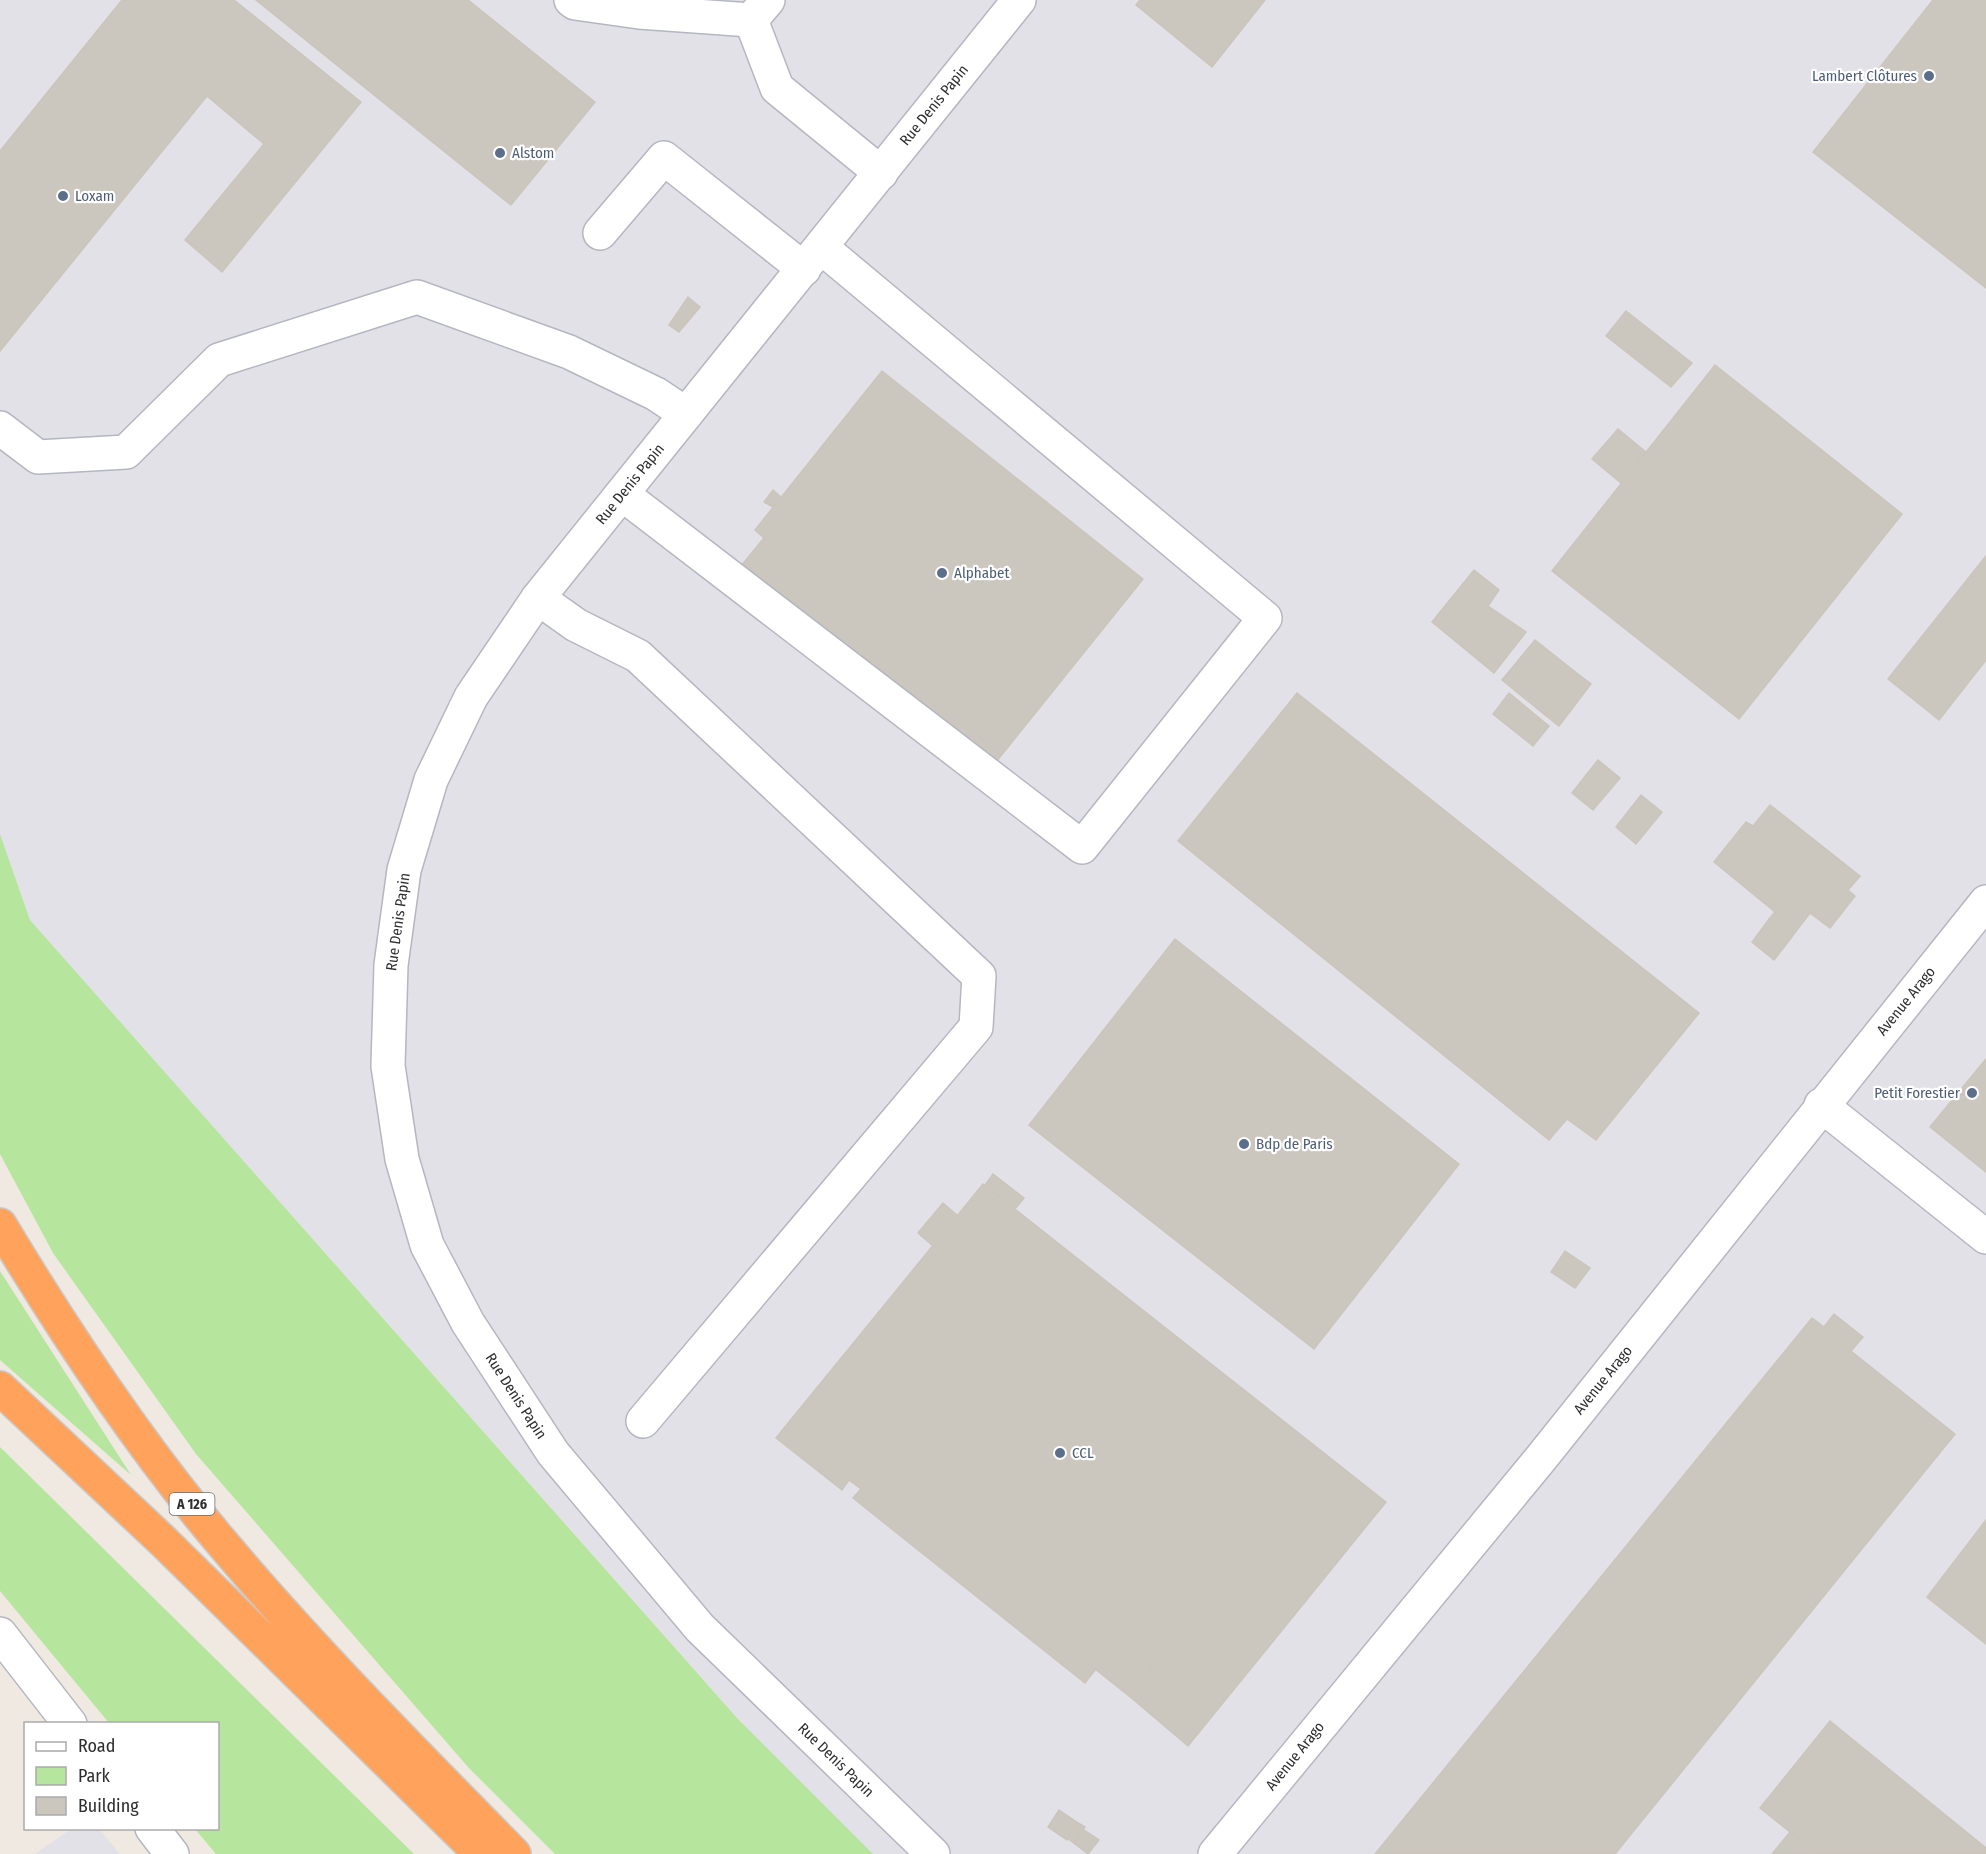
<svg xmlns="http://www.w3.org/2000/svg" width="1986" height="1854" viewBox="0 0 1986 1854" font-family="'Fira Sans Condensed',sans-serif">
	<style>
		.industrial { fill: #e3e1e8 }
		.green { fill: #b6e59e }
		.building { fill: #cbc7bf; stroke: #cbc5ba; stroke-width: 1.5 }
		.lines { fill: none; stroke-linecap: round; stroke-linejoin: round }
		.minor-casing { stroke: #b4b7c1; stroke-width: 36 }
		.highway-casing { stroke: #c9c9c9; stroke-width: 36 }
		.minor { stroke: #fff; stroke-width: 33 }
		.highway { stroke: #ffa35c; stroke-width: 33 }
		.service-dot { fill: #5c6f8a; stroke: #fff; stroke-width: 2 }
		.labels { text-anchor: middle; stroke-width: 4.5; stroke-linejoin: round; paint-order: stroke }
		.shield { fill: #fff; stroke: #6d6d6d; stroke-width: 1.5 }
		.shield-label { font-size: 14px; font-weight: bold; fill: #2e2e2e }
		.service-label { font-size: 15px; fill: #4e5e75; stroke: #fff; text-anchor: start }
		.street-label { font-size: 15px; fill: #2e2e2e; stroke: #fff }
	</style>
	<rect width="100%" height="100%" fill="#efe9e1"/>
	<g class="industrial">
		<path d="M 0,0 L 1986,0 L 1986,1854 L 858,1854 L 30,920 L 0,834 Z"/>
		<path d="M 71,1829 L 99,1829 L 120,1854 L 35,1854 Z"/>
	</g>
	<g class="green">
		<path d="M 0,834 L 30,920 L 738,1719 L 873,1854 L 555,1854 L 468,1767 L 196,1454 L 53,1253 L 0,1154 Z"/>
		<path d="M 0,1271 L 131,1475 L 0,1360 Z"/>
		<path d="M 0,1447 L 414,1854 L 216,1854 L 195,1829 L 218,1828 L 218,1724 L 109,1723 L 0,1591 Z"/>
	</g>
	<g class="building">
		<path d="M 122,0 L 234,0 L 361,102 L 222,272 L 185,240 L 264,144 L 207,96 L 0,351 L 0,151 Z"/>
		<path d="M 256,0 L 468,0 L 595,102 L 511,205 Z"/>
		<path d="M 1140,0 L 1265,0 L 1212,67 L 1136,5 Z"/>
		<path d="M 1933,0 L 1986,0 L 1986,288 L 1813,152 Z"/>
		<path d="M 688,297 L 700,307 L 679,332 L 669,325 Z"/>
		<path d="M 1626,311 L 1692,363 L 1671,387 L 1606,336 Z"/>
		<path d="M 1715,365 L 1902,514 L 1739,719 L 1552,571 Z"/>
		<path d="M 882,371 L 1143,579 L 992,767 L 741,566 L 764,538 L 755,530 Z"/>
		<path d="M 1618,429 L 1646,452 L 1621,483 L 1592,459 Z"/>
		<path d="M 773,490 L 781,497 L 773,507 L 764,502 Z"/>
		<path d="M 1986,556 L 1986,660 L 1939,720 L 1888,679 Z"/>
		<path d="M 1474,570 L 1499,590 L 1488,606 L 1526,632 L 1494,673 L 1432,622 Z"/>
		<path d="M 1535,640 L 1578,674 L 1545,715 L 1502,680 Z"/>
		<path d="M 1578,674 L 1591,684 L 1559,726 L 1545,715 Z"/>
		<path d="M 1297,693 L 1699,1013 L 1596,1140 L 1567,1119 L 1549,1140 L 1178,841 Z"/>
		<path d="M 1509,693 L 1549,726 L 1533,746 L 1493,714 Z"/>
		<path d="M 1598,760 L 1620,778 L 1593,810 L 1572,793 Z"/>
		<path d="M 1641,795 L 1662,812 L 1636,844 L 1616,827 Z"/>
		<path d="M 1770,805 L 1860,876 L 1848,890 L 1855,896 L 1830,928 L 1810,913 L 1791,938 L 1769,919 L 1775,912 L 1714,862 L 1746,822 L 1753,826 Z"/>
		<path d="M 1769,919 L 1791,938 L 1774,960 L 1752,942 Z"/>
		<path d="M 1175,939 L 1459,1164 L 1314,1349 L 1029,1125 Z"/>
		<path d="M 1986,1059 L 1986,1172 L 1930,1127 Z"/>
		<path d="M 993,1174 L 1024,1198 L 1015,1209 L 985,1185 Z"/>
		<path d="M 983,1184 L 1386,1502 L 1188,1746 L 1129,1696 L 1153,1665 L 1120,1638 L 1085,1683 L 853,1498 L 861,1489 L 849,1480 L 842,1490 L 776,1438 Z"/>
		<path d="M 943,1203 L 958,1216 L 933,1246 L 918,1233 Z"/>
		<path d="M 1565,1251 L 1590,1268 L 1575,1288 L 1551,1272 Z"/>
		<path d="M 1834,1314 L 1863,1337 L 1851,1351 L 1955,1434 L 1615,1854 L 1375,1854 L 1812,1318 L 1824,1327 Z"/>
		<path d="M 1986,1520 L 1986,1644 L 1927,1597 Z"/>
		<path d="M 1120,1638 L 1153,1665 L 1129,1696 L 1095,1669 Z"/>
		<path d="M 1830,1721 L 1986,1848 L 1986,1854 L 1805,1854 L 1810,1848 L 1760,1808 Z"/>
		<path d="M 1059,1810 L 1078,1823 L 1067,1840 L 1048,1827 Z"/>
		<path d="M 1078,1823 L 1085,1827 L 1074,1843 L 1067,1838 Z"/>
		<path d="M 1084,1830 L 1099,1840 L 1088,1854 L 1074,1843 Z"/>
		<path d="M 1790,1832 L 1810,1848 L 1805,1854 L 1772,1854 Z"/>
	</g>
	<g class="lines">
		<defs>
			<g id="minor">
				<path d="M 571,0 L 575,3 L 639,12 L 751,20"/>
				<path d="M 768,0 L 751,20 L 777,88 L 881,173"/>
				<path d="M 600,233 L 664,158 L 804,269"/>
				<path d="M 0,428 L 38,457 L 126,452 L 219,360 L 417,297 L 569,352 L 656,394 L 686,414"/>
				<path d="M 622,494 L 1082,847 L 1265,618 L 821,247"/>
				<path d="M 538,598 L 576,625 L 638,656 L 979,976 L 976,1027 L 643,1421"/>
				<path d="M 1821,1105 L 1986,1237"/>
				<path d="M 0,1634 L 70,1724"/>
				<path d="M 152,1828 L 172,1854"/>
				<path d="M 933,1854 L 700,1628 L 553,1453 L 468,1323 L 427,1245 L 402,1159 L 388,1066 L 391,965 L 404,870 L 431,780 L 471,697 L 538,598 L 1019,0"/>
				<path d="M 1215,1854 L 1542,1457 L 1986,902"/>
			</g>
			<g id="highway">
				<path d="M 0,1225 C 65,1333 141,1448 223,1544 C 314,1652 415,1753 514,1854"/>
				<path d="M 0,1388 L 164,1542 L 481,1854"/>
			</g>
		</defs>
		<use href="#minor" class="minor-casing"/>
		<use href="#highway" class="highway-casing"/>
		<use href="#minor" class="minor"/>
		<use href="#highway" class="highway"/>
	</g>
	<g class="service-dot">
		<circle cx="1929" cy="76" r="6"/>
		<circle cx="500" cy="153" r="6"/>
		<circle cx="63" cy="196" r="6"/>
		<circle cx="942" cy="573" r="6"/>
		<circle cx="1972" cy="1093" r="6"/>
		<circle cx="1244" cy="1144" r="6"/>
		<circle cx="1060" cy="1453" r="6"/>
	</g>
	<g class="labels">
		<rect class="shield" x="169.5" y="1493" width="45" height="22" rx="4.5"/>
		<g class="shield-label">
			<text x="192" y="1509">A 126</text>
		</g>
		<g class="service-label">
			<text x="1917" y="81" text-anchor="end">Lambert Clôtures</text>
			<text x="512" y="158">Alstom</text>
			<text x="75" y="201">Loxam</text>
			<text x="954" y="578">Alphabet</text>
			<text x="1960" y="1098" text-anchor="end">Petit Forestier</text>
			<text x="1256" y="1149">Bdp de Paris</text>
			<text x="1072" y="1458">CCL</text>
		</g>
		<g class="street-label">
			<text transform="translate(934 105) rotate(-51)" y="5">Rue Denis Papin</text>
			<text transform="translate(630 484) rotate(-51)" y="5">Rue Denis Papin</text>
			<text transform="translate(398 922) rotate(-82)" y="5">Rue Denis Papin</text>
			<text transform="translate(1906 1001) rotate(-51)" y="5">Avenue Arago</text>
			<text transform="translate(1603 1380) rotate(-51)" y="5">Avenue Arago</text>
			<text transform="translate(516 1396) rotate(57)" y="5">Rue Denis Papin</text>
			<text transform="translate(1295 1756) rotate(-51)" y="5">Avenue Arago</text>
			<text transform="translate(836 1760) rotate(44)" y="5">Rue Denis Papin</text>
		</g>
	</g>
	<rect x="24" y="1722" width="195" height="108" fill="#ffffff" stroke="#ababab" stroke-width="1.5"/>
	<rect x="36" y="1742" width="30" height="9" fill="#ffffff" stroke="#ababab" stroke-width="1.5"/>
	<text x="78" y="1752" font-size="18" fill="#2e2e2e">Road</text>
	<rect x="36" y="1767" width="30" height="18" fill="#b6e59e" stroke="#ababab" stroke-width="1.5"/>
	<text x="78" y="1782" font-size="18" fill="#2e2e2e">Park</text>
	<rect x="36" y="1797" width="30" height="18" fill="#cbc7bf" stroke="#ababab" stroke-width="1.5"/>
	<text x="78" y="1812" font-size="18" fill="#2e2e2e">Building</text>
</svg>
